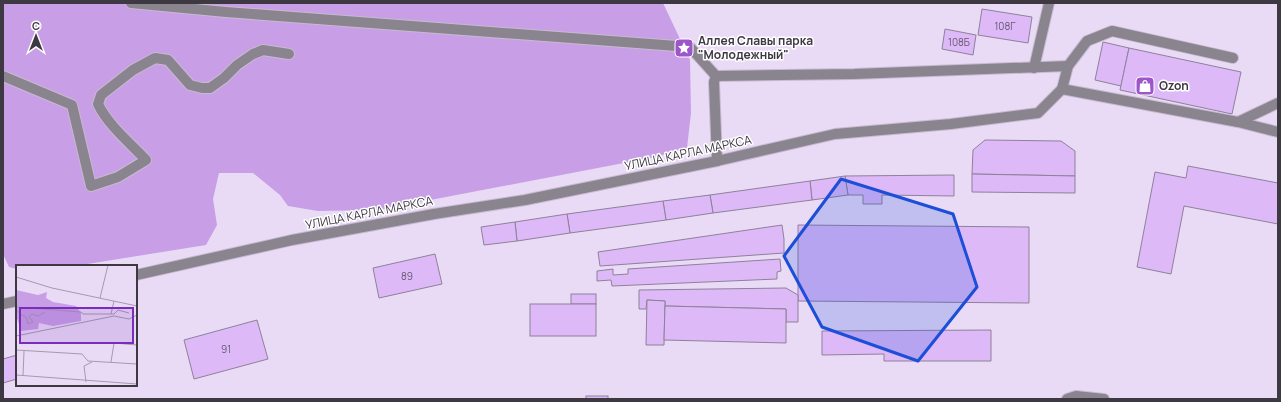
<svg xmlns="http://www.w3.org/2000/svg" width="1281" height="402" viewBox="0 0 1281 402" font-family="Manrope,sans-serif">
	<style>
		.green { fill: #c89fe6 }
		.building { fill: #ddb9f8; stroke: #8e8199 }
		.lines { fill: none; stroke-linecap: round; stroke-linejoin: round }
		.minor-casing { stroke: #c7bad1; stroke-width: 12 }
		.minor { stroke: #8a848e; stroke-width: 10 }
		.marked { fill: #1d4ed8; fill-opacity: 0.2; stroke: #1d4ed8; stroke-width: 3; stroke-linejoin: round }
		.labels { text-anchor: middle; stroke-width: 3; stroke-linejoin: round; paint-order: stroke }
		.number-label { font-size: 10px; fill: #665870 }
		.poi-label { font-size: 12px; font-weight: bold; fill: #3e3842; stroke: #fff; text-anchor: start }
		.street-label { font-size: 12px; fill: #3e3842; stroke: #fff }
		.inset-road { fill: none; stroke: #a59aad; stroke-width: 1 }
		.view { fill: #7b2cbf; fill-opacity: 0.15; stroke: #7b2cbf; stroke-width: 2 }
		.inset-edge { fill: none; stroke: #3e3842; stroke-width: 2 }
	</style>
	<rect width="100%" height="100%" fill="#e9dbf5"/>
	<path class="green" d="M 3,3 L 663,3 L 690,60 L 691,113 L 687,148 L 655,157 L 378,210 L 318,211 L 288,206 L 280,195 L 253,173 L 219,173 L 213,199 L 217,225 L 206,245 L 75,266 L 17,266 L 17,269 L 9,267 L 3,254 Z"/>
	<g class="building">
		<path d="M 982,9 L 1032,17 L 1028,43 L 978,35 Z"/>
		<path d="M 945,29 L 976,35 L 973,55 L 942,49 Z"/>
		<path d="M 1103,42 L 1129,48 L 1121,86 L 1095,80 Z"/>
		<path d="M 1129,48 L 1241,72 L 1232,114 L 1120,90 Z"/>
		<path d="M 985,140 L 1061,141 L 1075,151 L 1075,176 L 972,174 L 973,150 Z"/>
		<path d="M 1188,166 L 1278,183 L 1278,224 L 1184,206 L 1171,274 L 1137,267 L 1155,172 L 1186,178 Z"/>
		<path d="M 972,174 L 1075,176 L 1075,193 L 972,192 Z"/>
		<path d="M 954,175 L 954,196 L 882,195 L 882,204 L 863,204 L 863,195 L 848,195 L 845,176 Z"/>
		<path d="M 845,176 L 848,195 L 812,200 L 810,181 Z"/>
		<path d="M 810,181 L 812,200 L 713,213 L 710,195 Z"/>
		<path d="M 710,195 L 713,213 L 666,220 L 663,201 Z"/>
		<path d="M 663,201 L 666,220 L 570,233 L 567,214 Z"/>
		<path d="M 567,214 L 570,233 L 517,241 L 515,222 Z"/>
		<path d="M 515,222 L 517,241 L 484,245 L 481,227 Z"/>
		<path d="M 782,225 L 784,239 L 784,253 L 600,266 L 598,252 Z"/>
		<path d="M 798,225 L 1029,227 L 1029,303 L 798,301 Z"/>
		<path d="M 435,254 L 442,284 L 379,298 L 373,268 Z"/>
		<path d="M 780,259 L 781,271 L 777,272 L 777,279 L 612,286 L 611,280 L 597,281 L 597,271 L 613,269 L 613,275 L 628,274 L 628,269 Z"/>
		<path d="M 786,288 L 798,295 L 798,322 L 786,322 L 786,309 L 665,306 L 665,301 L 647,300 L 646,309 L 639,309 L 639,290 Z"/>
		<rect x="571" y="294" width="25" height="10"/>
		<path d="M 647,300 L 665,301 L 664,345 L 646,345 Z"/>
		<rect x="530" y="304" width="66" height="32"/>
		<path d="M 665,306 L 786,309 L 786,343 L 664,340 Z"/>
		<path d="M 257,320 L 268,359 L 194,379 L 184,340 Z"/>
		<path d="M 991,330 L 991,361 L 884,361 L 884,354 L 822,355 L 822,331 Z"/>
		<path d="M 17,355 L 17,379 L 3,383 L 3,359 Z"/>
		<rect x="586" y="396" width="22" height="3"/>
	</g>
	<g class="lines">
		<defs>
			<g id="minor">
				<path d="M 131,3 L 226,12 L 690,47 L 716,76 L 854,74 L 1068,66"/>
				<path d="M 1034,68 L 1049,3"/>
				<path d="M 3,76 L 72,105 L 91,186 L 118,177 L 146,160 C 130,143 108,125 98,104 L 101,95 L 133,70 L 155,58 L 168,60 L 190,85 L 202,88 L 210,88 L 224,78 L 237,65 L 253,54 L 263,50 L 289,54"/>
				<path d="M 716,76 L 714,82 L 717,161"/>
				<path d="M 1062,89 L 1068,66 L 1087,41 L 1112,31 L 1233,58"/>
				<path d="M 1238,122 L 1278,132"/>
				<path d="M 136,275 L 292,240 L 434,214 L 525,200 L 717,161 L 835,134 L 951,124 L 1038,113 L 1062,89 L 1238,122 L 1278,103"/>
				<path d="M 3,304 L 17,301"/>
				<path d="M 1067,399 L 1076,396 L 1104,399"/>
			</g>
		</defs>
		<use href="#minor" class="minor-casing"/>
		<use href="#minor" class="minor"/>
	</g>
	<path class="marked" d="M 841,179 L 953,214 L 977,287 L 918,361 L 822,327 L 784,256 Z"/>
	<defs>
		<symbol id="sight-square" viewBox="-11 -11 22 22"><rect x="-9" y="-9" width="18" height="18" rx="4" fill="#9c56ca" stroke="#fff"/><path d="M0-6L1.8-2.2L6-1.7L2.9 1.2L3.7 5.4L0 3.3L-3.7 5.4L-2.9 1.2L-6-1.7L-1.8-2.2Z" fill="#fff"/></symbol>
		<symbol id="shop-square" viewBox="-11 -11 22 22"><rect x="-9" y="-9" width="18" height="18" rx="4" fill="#9c56ca" stroke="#fff"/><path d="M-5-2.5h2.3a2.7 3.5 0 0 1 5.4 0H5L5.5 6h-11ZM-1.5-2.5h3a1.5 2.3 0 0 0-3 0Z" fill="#fff"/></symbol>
	</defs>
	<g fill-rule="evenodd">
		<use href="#sight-square" x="673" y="37" width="22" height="22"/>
		<use href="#shop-square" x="1134" y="75" width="22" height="22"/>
	</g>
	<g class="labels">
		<g class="number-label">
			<text x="1005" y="30">108Г</text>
			<text x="959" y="46">108Б</text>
			<text x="407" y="280">89</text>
			<text x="226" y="353">91</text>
		</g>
		<g class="poi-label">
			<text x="698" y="45">Аллея Славы парка<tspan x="698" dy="14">"Молодежный"</tspan></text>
			<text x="1159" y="90">Ozon</text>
		</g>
		<g class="street-label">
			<text transform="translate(688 153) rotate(-12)" y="4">УЛИЦА КАРЛА МАРКСА</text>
			<text transform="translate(369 213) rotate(-11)" y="4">УЛИЦА КАРЛА МАРКСА</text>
		</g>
	</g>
	<g transform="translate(16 265)">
		<rect width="121" height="121" fill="#e9dbf5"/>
		<path d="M 0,25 L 22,30 L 31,27 L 30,33 L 37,37 L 60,41 L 65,48 L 65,56 L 37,61 L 23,58 L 22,64 L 5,66 L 0,50 Z" fill="#c89fe6"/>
		<path class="inset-road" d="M 0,12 L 36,23 L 121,41M 84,33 L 92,0M 0,42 L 65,47 L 67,49 L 98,49M 0,44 L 4,49 L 10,52 L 12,59 L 14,58M 95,49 L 98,36M 98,49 L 102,45 L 113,48M 14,58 L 17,57 L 13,52 L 16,49 L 22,51 L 29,47M 0,71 L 98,51 L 113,54 L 121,50M 0,85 L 66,89 L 72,96 L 121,99M 95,97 L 98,78 L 121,80M 0,110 L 121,119M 7,111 L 8,86M 70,117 L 68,101 L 76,97"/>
		<path class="view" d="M 4,43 L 117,43 L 117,78 L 4,78 Z"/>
		<rect width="121" height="121" class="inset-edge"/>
	</g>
	<rect width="1281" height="402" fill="none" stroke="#3e3842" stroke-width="8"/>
	<g transform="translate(36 36)" stroke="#ffffff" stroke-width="3" paint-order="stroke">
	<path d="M0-3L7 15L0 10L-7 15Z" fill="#3e3842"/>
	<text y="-6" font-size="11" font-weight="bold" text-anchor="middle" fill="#3e3842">С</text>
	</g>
</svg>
